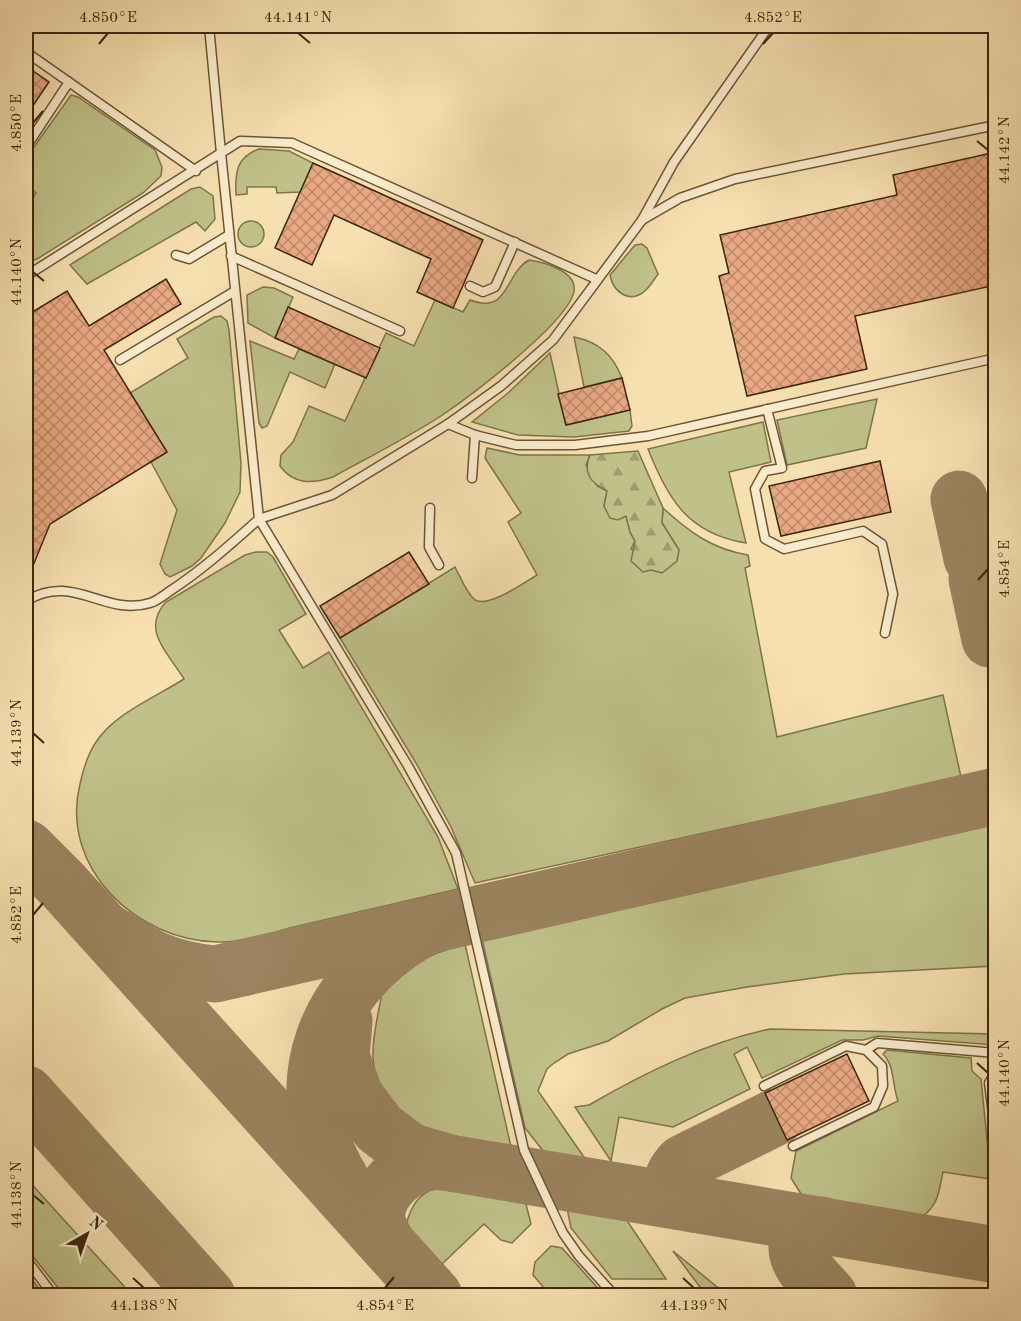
<svg xmlns="http://www.w3.org/2000/svg" width="1021" height="1321" viewBox="0 0 1021 1321" font-family="'Old Standard TT',serif">
	<style>
		.green { fill: #bfc189; stroke: #7e744a; stroke-width: 1.5 }
		.forest { fill: url(#forest-firs); stroke: #7e744a; stroke-width: 1.5 }
		.lines { fill: none; stroke-linecap: round; stroke-linejoin: round }
		.taxiway { stroke: #9a835e; stroke-width: 57 }
		.building { fill: url(#building-cross-hatch); stroke: #3c260c; stroke-width: 1.5 }
		.lane-casing { stroke: #6b5435; stroke-width: 11 }
		.lane { stroke: #faebcc; stroke-width: 8 }
		.ticks { fill: none; stroke: #3c260c; stroke-width: 2 }
		.neatline { fill: none; stroke: #3c260c; stroke-width: 2 }
		.ticks-label { font-size: 15px; text-anchor: middle; fill: #3c260c }
	</style>
	<defs>
		<pattern id="forest-firs" width="22" height="20" patternUnits="userSpaceOnUse" patternTransform="scale(1.5)"><rect width="22" height="20" fill="#bfc189"/><path d="M5 1l3.5 6h-7zM16 11l3.5 6h-7z" fill="#9c9d6e"/></pattern>
		<pattern id="building-cross-hatch" width="8" height="8" patternUnits="userSpaceOnUse" patternTransform="scale(1.5)"><rect width="8" height="8" fill="#e8a882"/><path d="M0 0l8 8M0 8l8-8" fill="none" stroke="#bd8969"/></pattern>
	</defs>
	<rect width="100%" height="100%" fill="#f7e0b0"/>
	<filter id="stains"><feTurbulence type="fractalNoise" baseFrequency=".00333" numOctaves="4"/><feColorMatrix values="0 0 0 0 .2 0 0 0 0 .09 0 0 0 0 .02 0 0 0 .5 -.17"/></filter>
	<radialGradient id="worn" r=".72"><stop offset=".6" stop-color="#630" stop-opacity="0"/><stop offset="1" stop-color="#630" stop-opacity=".3"/></radialGradient>
	<g class="green">
		<path d="M 71,95 L 78,97 L 155,150 L 162,167 L 161,176 L 143,193 L 37,259 L 26,262 L 26,208 L 36,193 L 26,185 L 26,158 Z"/>
		<path d="M 259,149 L 289,151 L 313,163 L 301,192 L 277,193 L 276,187 L 247,187 L 247,194 L 236,195 C 235,173 236,157 259,149 Z"/>
		<path d="M 200,187 L 213,196 L 215,219 L 205,231 L 196,222 L 87,284 L 70,265 L 73,263 L 191,189 Z"/>
		<circle cx="251" cy="234" r="13"/>
		<path d="M 642,244 L 647,248 L 658,274 C 654,280 650,286 646,290 C 630,305 613,292 610,275 L 635,245 Z"/>
		<path d="M 529,260 C 543,262 577,271 574,291 C 569,322 469,397 441,416 C 407,438 369,457 333,477 C 312,484 294,485 280,466 L 281,455 L 293,442 L 309,406 L 345,421 L 386,333 L 414,346 L 435,300 L 463,312 L 470,300 C 510,315 504,274 529,260 Z"/>
		<path d="M 263,287 L 274,288 L 293,297 L 275,338 L 248,323 L 247,295 Z"/>
		<path d="M 221,316 L 227,321 L 229,330 L 241,463 L 240,492 L 225,523 L 201,558 L 192,566 L 170,577 L 165,574 L 160,564 L 177,510 L 151,462 L 167,452 L 130,393 L 188,358 L 177,339 L 214,317 Z"/>
		<path d="M 574,337 C 599,342 613,355 622,378 L 584,387 Z"/>
		<path d="M 250,341 L 294,359 L 299,349 L 335,364 L 325,388 L 290,372 L 267,426 L 262,428 L 259,423 Z"/>
		<path d="M 550,353 L 566,425 L 630,410 L 632,426 L 629,431 L 574,437 L 518,435 L 472,422 L 508,393 Z"/>
		<path d="M 877,399 L 866,448 L 787,465 L 777,420 Z"/>
		<path d="M 763,422 L 771,462 L 729,472 L 746,543 C 689,534 668,500 648,449 Z"/>
		<path d="M 487,448 L 520,455 L 590,455 L 586,465 L 597,486 L 607,491 L 604,506 L 626,515 L 630,532 L 635,541 L 631,549 L 679,550 L 662,523 L 663,508 C 689,532 712,549 748,555 L 750,566 L 745,568 L 777,737 L 943,695 L 961,777 L 475,883 L 451,827 L 416,763 L 340,638 L 455,567 C 460,576 466,592 474,599 C 486,610 525,582 537,575 L 508,522 L 521,513 L 485,458 Z"/>
		<path d="M 256,552 L 267,552 L 273,557 L 306,614 L 279,630 L 303,668 L 329,652 L 438,837 L 458,889 C 405,901 351,914 298,926 C 273,932 244,943 218,942 C 137,941 59,868 80,784 C 83,770 88,754 96,742 C 115,713 156,697 184,679 C 169,654 140,630 166,602 L 245,555 Z"/>
		<path d="M 995,822 L 995,966 L 844,974 L 747,987 L 685,998 L 662,1009 L 608,1041 L 568,1054 L 554,1063 L 547,1069 L 538,1091 L 586,1160 L 544,1152 L 525,1128 L 482,939 Z"/>
		<path d="M 465,944 L 511,1147 C 455,1138 376,1130 373,1057 C 372,1036 379,1012 382,992 C 401,967 435,952 465,944 Z"/>
		<path d="M 770,1029 L 995,1034 L 995,1045 L 878,1036 L 863,1040 L 842,1040 L 762,1078 L 747,1047 L 734,1054 L 750,1089 L 673,1127 L 619,1117 L 611,1161 L 575,1107 L 589,1105 C 646,1072 705,1043 770,1029 Z"/>
		<path d="M 887,1050 L 971,1058 L 972,1071 L 981,1079 L 991,1179 L 943,1172 C 939,1190 939,1204 923,1216 L 803,1197 L 791,1178 L 796,1151 L 898,1101 C 892,1085 895,1066 883,1054 Z"/>
		<path d="M 26,1178 L 132,1295 L 64,1295 L 26,1248 Z"/>
		<path d="M 446,1186 L 525,1200 L 531,1224 L 512,1243 L 501,1240 L 484,1224 L 442,1264 L 406,1225 C 412,1202 422,1189 446,1186 Z"/>
		<path d="M 567,1208 L 624,1216 L 666,1279 L 612,1279 L 571,1228 Z"/>
		<path d="M 551,1246 L 562,1248 L 604,1295 L 550,1295 L 533,1275 L 535,1262 Z"/>
		<path d="M 673,1251 L 727,1295 L 706,1295 Z"/>
		<path d="M 26,1272 L 44,1295 L 26,1295 Z"/>
	</g>
	<path class="forest" d="M 638,451 L 663,508 L 662,523 L 679,550 L 677,561 L 662,573 L 651,570 L 643,572 L 631,561 L 635,541 L 630,532 L 626,516 L 618,520 L 610,518 L 604,506 L 607,491 C 591,483 582,473 590,455 Z"/>
	<g class="lines">
		<g class="taxiway">
			<path d="M 959,499 L 972,558"/>
			<path d="M 977,579 L 990,639"/>
			<path d="M 26,848 L 64,886 L 434,1296"/>
			<path d="M 104,930 C 144,956 166,969 215,974 L 996,796"/>
			<path d="M 344,1021 L 341,1057 L 355,1096 L 379,1128 L 409,1151 L 450,1163"/>
			<path d="M 26,1094 L 207,1296"/>
			<path d="M 340,1178 C 284,1085 327,985 415,933"/>
			<path d="M 693,1204 C 672,1193 665,1182 683,1163 L 776,1117"/>
			<path d="M 821,1225 L 804,1229 C 784,1256 812,1275 829,1296"/>
			<path d="M 386,1242 C 383,1236 378,1227 377,1220 C 374,1192 405,1164 431,1162 C 437,1161 444,1162 450,1163 L 996,1255"/>
		</g>
	</g>
	<g class="building">
		<path d="M 26,66 L 49,82 L 26,116 Z"/>
		<path d="M 996,152 L 996,285 L 855,316 L 867,369 L 747,396 L 719,276 L 729,273 L 720,235 L 897,195 L 893,175 Z"/>
		<path d="M 313,163 L 483,240 L 453,308 L 417,292 L 431,259 L 334,215 L 312,265 L 275,248 Z"/>
		<path d="M 166,279 L 181,304 L 104,350 L 167,452 L 50,524 L 26,583 L 26,316 L 67,291 L 89,326 Z"/>
		<path d="M 288,307 L 380,348 L 366,378 L 275,338 Z"/>
		<path d="M 622,378 L 630,410 L 566,425 L 558,394 Z"/>
		<path d="M 880,461 L 891,512 L 781,536 L 769,486 Z"/>
		<path d="M 409,552 L 429,584 L 340,638 L 320,606 Z"/>
		<path d="M 847,1054 L 869,1101 L 787,1140 L 765,1093 Z"/>
	</g>
	<g class="lines">
		<defs>
			<g id="lane">
				<path d="M 26,52 L 196,171"/>
				<path d="M 26,147 L 69,82"/>
				<path d="M 642,220 L 674,162 L 769,26"/>
				<path d="M 176,255 L 189,259 L 229,235"/>
				<path d="M 231,256 L 400,331"/>
				<path d="M 26,276 L 221,153 L 209,26"/>
				<path d="M 470,286 L 483,292 L 495,287 L 515,242"/>
				<path d="M 120,360 L 235,291"/>
				<path d="M 767,409 L 782,468 L 765,471 L 755,489 L 765,539 L 784,549 L 863,531 L 882,544 L 893,594 L 885,633"/>
				<path d="M 448,424 L 475,435 L 516,445 L 575,445 L 648,436 L 996,358"/>
				<path d="M 472,478 L 475,435"/>
				<path d="M 430,508 L 429,547 L 439,565"/>
				<path d="M 26,601 C 74,572 104,617 150,603 C 157,601 164,595 170,591 C 202,570 230,545 259,519 L 221,153 L 240,141 L 292,143 L 596,279"/>
				<path d="M 866,1050 L 877,1043 L 996,1053"/>
				<path d="M 996,1072 L 989,1083 L 996,1137"/>
				<path d="M 764,1086 L 846,1046 L 866,1050 L 882,1066 L 883,1086 L 874,1107 L 793,1146"/>
				<path d="M 26,1259 L 54,1296"/>
				<path d="M 615,1296 L 579,1256 L 563,1233 L 524,1150 L 456,853 L 408,766 L 259,519 L 332,495 L 448,424 L 501,386 L 553,340 L 642,220 L 680,198 L 735,179 L 996,125"/>
			</g>
		</defs>
		<use href="#lane" class="lane-casing"/>
		<use href="#lane" class="lane"/>
	</g>
	<path class="ticks" d="M 298,33 L 310,43M 99,44 L 108,33M 763,44 L 773,33M 33,123 L 43,111M 977,141 L 988,150M 33,272 L 44,281M 978,580 L 988,569M 33,733 L 44,743M 33,915 L 43,903M 977,1063 L 988,1073M 33,1195 L 44,1204M 133,1278 L 144,1288M 683,1278 L 694,1288M 385,1288 L 394,1277"/>
	<rect width="1021" height="1321" fill="none" stroke="#f7e0b0" stroke-width="66"/>
	<g transform="translate(87 1234) rotate(40)" stroke="#faebcc" stroke-width="4.5" paint-order="stroke">
	<path d="M0-4.5L10 22L0 15L-10 22Z" fill="#3c260c"/>
	<text y="-9" font-size="16" font-weight="bold" text-anchor="middle" fill="#3c260c">N</text>
	</g>
	<rect x="33" y="33" width="955" height="1255" class="neatline"/>
	<g class="ticks-label">
		<text x="108" y="22">4.850°E</text>
		<text x="298" y="22">44.141°N</text>
		<text x="773" y="22">4.852°E</text>
		<text transform="translate(16 123) rotate(-90)" y="5">4.850°E</text>
		<text transform="translate(1004 150) rotate(-90)" y="5">44.142°N</text>
		<text transform="translate(16 272) rotate(-90)" y="5">44.140°N</text>
		<text transform="translate(1004 569) rotate(-90)" y="5">4.854°E</text>
		<text transform="translate(16 733) rotate(-90)" y="5">44.139°N</text>
		<text transform="translate(16 915) rotate(-90)" y="5">4.852°E</text>
		<text transform="translate(1004 1073) rotate(-90)" y="5">44.140°N</text>
		<text transform="translate(16 1195) rotate(-90)" y="5">44.138°N</text>
		<text x="144" y="1310">44.138°N</text>
		<text x="385" y="1310">4.854°E</text>
		<text x="694" y="1310">44.139°N</text>
	</g>
	<rect width="100%" height="100%" filter="url(#stains)"/>
	<rect width="100%" height="100%" fill="url(#worn)"/>
</svg>
